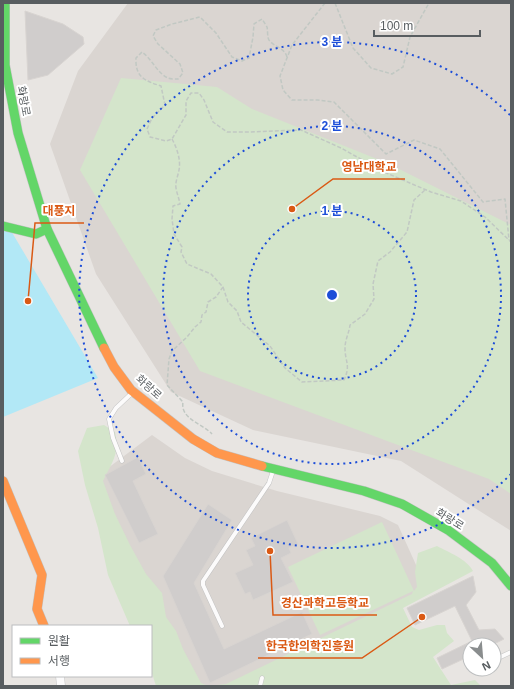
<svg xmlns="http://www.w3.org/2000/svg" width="514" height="689" viewBox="0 0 514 689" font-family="Helvetica,'Noto Sans KR',sans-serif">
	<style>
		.education { fill: #dad5d1 }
		.green { fill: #d4e5cb }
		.water { fill: #b2e8f6 }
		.building { fill: #d0cdcc; stroke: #d8d4d1 }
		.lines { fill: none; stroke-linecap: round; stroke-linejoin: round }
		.lane-casing { stroke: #c3c3c3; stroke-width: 5 }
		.street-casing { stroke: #c3c3c3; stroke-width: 9 }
		.fast-casing { stroke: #c3c3c3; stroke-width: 10 }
		.slow-casing { stroke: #c3c3c3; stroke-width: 10 }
		.path { stroke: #c1c8c3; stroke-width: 1.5; stroke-dasharray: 4 2; stroke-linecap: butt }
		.lane { stroke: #fcfbfb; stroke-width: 4 }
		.street { stroke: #fcfbfb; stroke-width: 8 }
		.fast { stroke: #63d668; stroke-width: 9 }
		.slow { stroke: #ff974d; stroke-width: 9 }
		.ring { fill: none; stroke: #1d4ed8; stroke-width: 2; stroke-dasharray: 2 4 }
		.labels { text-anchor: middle; stroke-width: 4; stroke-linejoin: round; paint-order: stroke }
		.street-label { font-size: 11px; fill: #585d60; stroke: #fff }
		.centre { fill: #1d4ed8; stroke: #fff; stroke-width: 2 }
		.ring-label { font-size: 12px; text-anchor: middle; font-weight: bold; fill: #1d4ed8; stroke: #fff; stroke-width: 4; stroke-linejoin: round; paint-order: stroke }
		.leader { fill: none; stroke: #da5914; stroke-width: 1.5 }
		.callout-dot { fill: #da5914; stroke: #fff; stroke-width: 1.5 }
		.callout-label { font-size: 12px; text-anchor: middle; font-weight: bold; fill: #da5914; stroke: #fff; stroke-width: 4; stroke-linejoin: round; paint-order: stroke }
	</style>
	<rect width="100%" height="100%" fill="#e8e5e2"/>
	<g class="education">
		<path d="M 128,3 L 511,3 L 511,531 L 401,461 L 253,430 L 171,392 L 96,274 L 50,144 L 78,71 Z"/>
		<path d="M 152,435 L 185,458 L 212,471 L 277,491 L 380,516 L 398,525 L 421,576 L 419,596 L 229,686 L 193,686 L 96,477 Z"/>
	</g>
	<g class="green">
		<path d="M 121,78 L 217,87 L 252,109 L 387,163 L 511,225 L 511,494 L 489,479 L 200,371 L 80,170 Z"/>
		<path d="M 104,425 L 115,432 C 120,454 112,462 103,481 L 115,514 L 130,545 L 146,574 L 162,593 L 166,617 L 176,631 L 183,649 L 201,683 L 208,686 L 156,686 L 151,670 L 151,626 L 130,626 L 108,575 L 98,528 L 85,485 L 78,451 L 87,428 Z"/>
		<path d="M 382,522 L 414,591 L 417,587 L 415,572 L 418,553 L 437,546 C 448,552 467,559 473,571 L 403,608 L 412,627 L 419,630 L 437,625 L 445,625 L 447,633 L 454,641 L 433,657 L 451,685 L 475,680 L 481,686 L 209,686 L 226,684 L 412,594 L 413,591 L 320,635 L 288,567 Z"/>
	</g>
	<path class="water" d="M 3,223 L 7,224 L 98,378 L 3,417 Z"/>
	<g class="building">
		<path d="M 25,11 L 63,24 L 83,37 L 84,44 L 48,75 L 28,80 Z"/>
		<path d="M 138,457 L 146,474 L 133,481 L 158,534 L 139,543 L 105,475 Z"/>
		<path d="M 208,504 L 232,520 L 194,583 L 224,649 L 302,612 L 312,634 L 210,683 L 163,576 Z"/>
		<path d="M 287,520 L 298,544 L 289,548 L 291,553 L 281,558 L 293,582 L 253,600 L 250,592 L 245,594 L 235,573 L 253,565 L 246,550 L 255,546 L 251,538 Z"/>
		<path d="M 473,576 L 476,592 L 466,605 L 479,630 L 495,629 L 504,639 L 492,645 L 470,645 L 470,656 L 442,669 L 437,658 L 472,641 L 455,606 L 415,625 L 407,608 Z"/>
	</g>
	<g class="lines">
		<defs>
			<g id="lane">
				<path d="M 122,461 L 113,438 L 109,419 L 116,408 L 132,393"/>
				<path d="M 222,626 L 203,585 L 203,581 L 269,483 L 273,471"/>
				<path d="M 494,660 L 511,652"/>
				<path d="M 260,686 L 262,678"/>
			</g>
			<path id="street" d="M 60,676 L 61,686"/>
			<g id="fast">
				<path d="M 5,3 L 5,65 L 18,133 L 47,229 L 104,348"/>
				<path d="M 3,226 L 36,234 L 47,229"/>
				<path d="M 262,466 L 364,491 L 402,504 L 448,530 L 492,563 L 511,586"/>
			</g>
			<g id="slow">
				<path d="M 104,348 L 114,367 L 131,390 L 193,439 L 217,453 L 262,466"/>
				<path d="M 3,481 L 42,575 L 37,609 L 44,626"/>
			</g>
		</defs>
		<use href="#lane" class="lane-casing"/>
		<use href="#street" class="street-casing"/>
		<use href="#fast" class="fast-casing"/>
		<use href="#slow" class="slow-casing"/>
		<g class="path">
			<path d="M 325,3 L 292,45 L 280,76 L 283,90 L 292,100 L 318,100 L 334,102 L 386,154 L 414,140 L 440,149 L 483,202 L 505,199 L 509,240"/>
			<path d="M 335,3 L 353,48 L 371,68 L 392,74 L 403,67 L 410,37 L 429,3"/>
			<path d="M 287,57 C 285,48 274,47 269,40 C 267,37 268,31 267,27 C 266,25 264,22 262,19 L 254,24 L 253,37 L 249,58 L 242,61 L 232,57 L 216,33 L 200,17 L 172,24 L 156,30 L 153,36 L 158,44 L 180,64 L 183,73 L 178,79 C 175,79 170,79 168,78 C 157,73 152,59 142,52 L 136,58 C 135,77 145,81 161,86 L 165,105 L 152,118 L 147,129 L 150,137 L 166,141 L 172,139 L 186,115 L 186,101 L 191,93 L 199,93 L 204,100 L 213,122 L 227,132 L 249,132 L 301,130 L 341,148 L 384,172 L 431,192 L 461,201 L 485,217 L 511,242"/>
			<path d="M 172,139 C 177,148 181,160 179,170 C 178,176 175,182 176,188 C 177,194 179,198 180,204 L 173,206 L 172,219 L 174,234 L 182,247 L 181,252 L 187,264 L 211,274 L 223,287 L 216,297 L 208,302 L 206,312 L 202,315 L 201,322 L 195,327 L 187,337 L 172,351 L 169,359 L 167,385 L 183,402 C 180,419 203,424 212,434"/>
			<path d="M 223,287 L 228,302 L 237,311 L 241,322 L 270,346 L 285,368 L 302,382 L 344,380 C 351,365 345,362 345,348 C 345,340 349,333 350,325 L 365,314 L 374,299 L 373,284 L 378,261 L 390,252 L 407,232 L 414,200 L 425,190"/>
		</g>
		<use href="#lane" class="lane"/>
		<use href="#street" class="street"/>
		<use href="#fast" class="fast"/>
		<use href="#slow" class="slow"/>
	</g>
	<g class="ring">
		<circle cx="332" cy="295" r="84"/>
		<circle cx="332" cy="295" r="169"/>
		<path d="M511 474A253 253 0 1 1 511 116"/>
	</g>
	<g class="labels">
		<g class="street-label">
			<text transform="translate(24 101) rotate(79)" y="4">화랑로</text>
			<text transform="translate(149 387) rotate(42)" y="4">화랑로</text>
			<text transform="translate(450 519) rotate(32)" y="4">화랑로</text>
		</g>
	</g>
	<circle cx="332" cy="295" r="6" class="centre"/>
	<g class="ring-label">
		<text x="332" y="46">3 분</text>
		<text x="332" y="130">2 분</text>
		<text x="332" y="215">1 분</text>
	</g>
	<path class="leader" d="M292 209L333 179H405M28 301L35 223H84M270 551L273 615H377M422 617L362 658H258"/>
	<g class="callout-dot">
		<circle cx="292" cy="209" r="4"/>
		<circle cx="28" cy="301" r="4"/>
		<circle cx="270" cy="551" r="4"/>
		<circle cx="422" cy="617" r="4"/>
	</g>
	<g class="callout-label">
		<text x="369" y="171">영남대학교</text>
		<text x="59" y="215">대풍지</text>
		<text x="325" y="607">경산과학고등학교</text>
		<text x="310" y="650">한국한의학진흥원</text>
	</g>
	<rect width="514" height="689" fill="none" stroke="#585d60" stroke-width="8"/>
	<rect x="12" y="625" width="140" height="52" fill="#ffffff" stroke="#bcbebf"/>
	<rect x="20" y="638" width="20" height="6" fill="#63d668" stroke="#bcbebf"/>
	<text x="48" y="645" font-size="12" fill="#585d60">원활</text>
	<rect x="20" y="658" width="20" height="6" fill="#ff974d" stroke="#bcbebf"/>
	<text x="48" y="665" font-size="12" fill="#585d60">서행</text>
	<g transform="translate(482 657) rotate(154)"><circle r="19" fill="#ffffff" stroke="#bcbebf"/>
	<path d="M0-3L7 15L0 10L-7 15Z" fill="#8a8d8e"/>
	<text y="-6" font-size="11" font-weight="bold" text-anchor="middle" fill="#585d60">N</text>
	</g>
	<path d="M374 30v6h106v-6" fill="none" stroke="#585d60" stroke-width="2"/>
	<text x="380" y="30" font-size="12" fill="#585d60" stroke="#ffffff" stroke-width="3" paint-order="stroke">100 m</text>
</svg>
